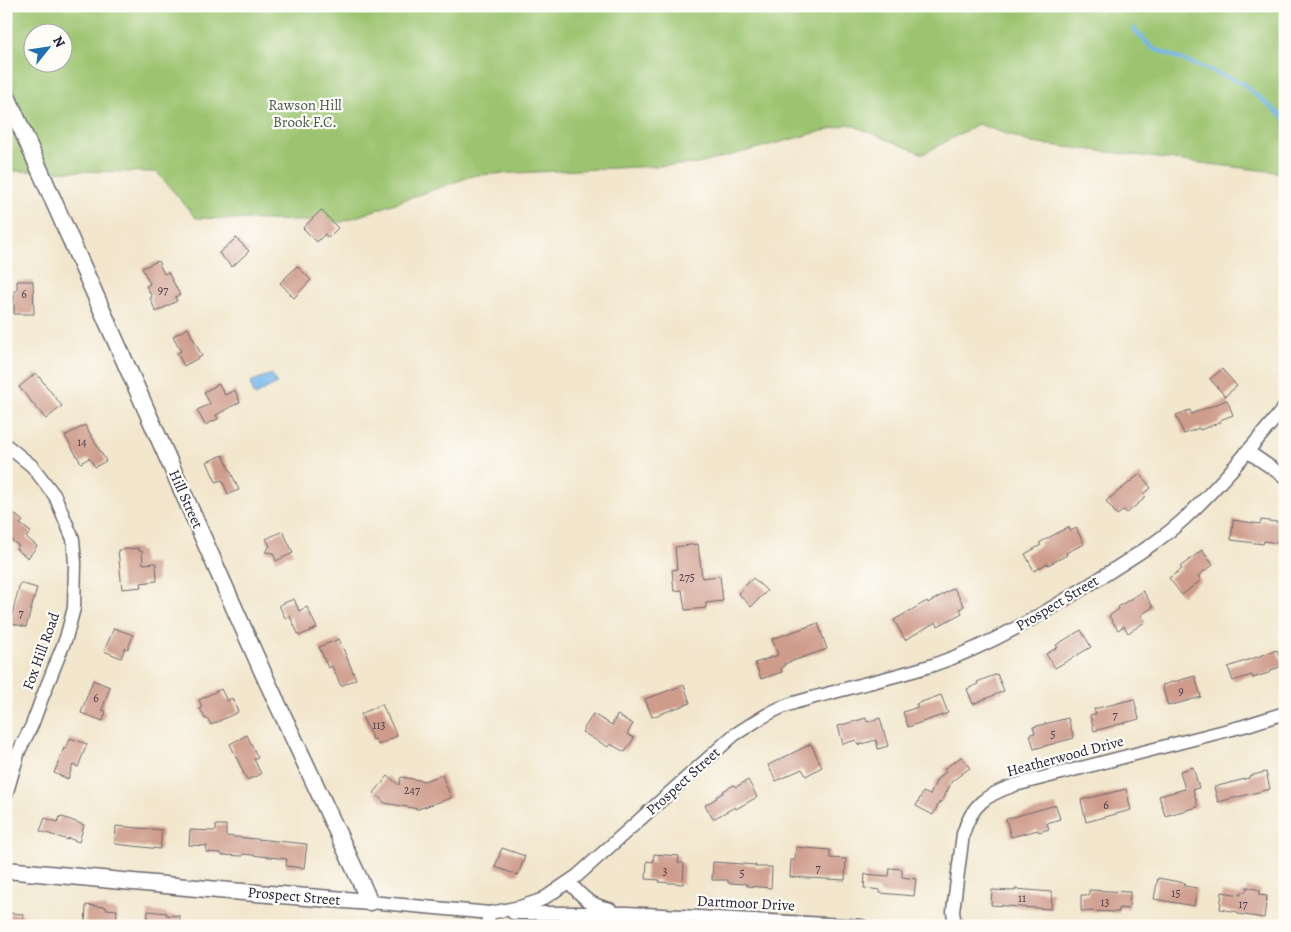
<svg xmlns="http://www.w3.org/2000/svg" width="1291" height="932" viewBox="0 0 1291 932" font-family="Alegreya,serif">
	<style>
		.green { fill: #9cc46f; stroke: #5f7355; fill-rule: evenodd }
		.water { fill: #73b7e9; stroke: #4a6c92 }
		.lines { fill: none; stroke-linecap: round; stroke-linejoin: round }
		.stream { stroke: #73b7e9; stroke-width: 4 }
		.building { fill: #cf9c8c }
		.minor-casing { stroke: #6b676e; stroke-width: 15 }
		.tertiary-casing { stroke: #6b676e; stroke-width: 19 }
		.minor { stroke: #fff; stroke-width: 12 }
		.tertiary { stroke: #fff; stroke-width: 16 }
		.labels { text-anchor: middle; stroke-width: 4.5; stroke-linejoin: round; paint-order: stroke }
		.number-label { font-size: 12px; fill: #4d404f }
		.park-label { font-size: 15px; fill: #4d5b4d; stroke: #fdfcf7 }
		.street-label { font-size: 15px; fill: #22223b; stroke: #fdfcf7 }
	</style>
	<rect width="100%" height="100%" fill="#fdfcf7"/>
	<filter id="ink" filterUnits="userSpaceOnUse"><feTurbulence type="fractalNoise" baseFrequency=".02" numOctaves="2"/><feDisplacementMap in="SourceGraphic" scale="10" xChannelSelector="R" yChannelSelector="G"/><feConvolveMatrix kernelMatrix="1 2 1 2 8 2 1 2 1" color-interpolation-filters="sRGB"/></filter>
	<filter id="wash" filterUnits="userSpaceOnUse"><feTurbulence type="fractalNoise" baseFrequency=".0096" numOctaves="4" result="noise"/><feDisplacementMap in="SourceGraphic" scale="20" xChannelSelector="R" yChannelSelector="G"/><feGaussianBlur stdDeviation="1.12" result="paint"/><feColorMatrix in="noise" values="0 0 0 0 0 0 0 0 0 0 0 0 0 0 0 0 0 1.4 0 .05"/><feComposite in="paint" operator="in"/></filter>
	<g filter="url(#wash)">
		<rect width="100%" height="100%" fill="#f2e6cc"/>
		<path class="green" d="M 6,6 L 1285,6 L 1285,173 L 1032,143 L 978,124 L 923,154 L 849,124 L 698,164 L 475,175 L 342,222 L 196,218 L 157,172 L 6,171 ZM 32,32 L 62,32 L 62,62 L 32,62 Z"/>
		<path class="water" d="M 272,374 L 277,384 L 265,389 L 264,391 L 258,393 L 257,396 L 253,394 L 253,391 L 251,386 L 252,381 Z"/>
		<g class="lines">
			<path class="stream" d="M 1134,29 L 1152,48 L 1242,83 L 1285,119"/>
		</g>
		<g id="blocks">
			<g class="building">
				<path d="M 321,210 L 338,228 L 328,238 L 325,234 L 317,242 L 303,228 Z"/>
				<path d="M 236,238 L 249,251 L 232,267 L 219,253 Z"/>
				<path d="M 158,261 L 164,274 L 168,272 L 180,295 L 175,297 L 177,301 L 156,312 L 150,298 L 152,297 L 146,286 L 150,284 L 142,268 Z"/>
				<path d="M 297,266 L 311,280 L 294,298 L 280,283 Z"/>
				<path d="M 17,281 L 33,281 L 34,314 L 14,314 L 14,291 L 17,291 Z"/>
				<path d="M 188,328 L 202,356 L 184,366 L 177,353 L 181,351 L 173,336 Z"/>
				<path d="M 1222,369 L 1237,386 L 1225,396 L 1210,379 Z"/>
				<path d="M 36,373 L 62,406 L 46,419 L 19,387 Z"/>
				<path d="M 219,384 L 225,395 L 235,390 L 240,402 L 216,415 L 218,419 L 205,425 L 197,410 L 210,404 L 204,392 Z"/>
				<path d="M 1227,400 L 1233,415 L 1220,420 L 1221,422 L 1200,430 L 1199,428 L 1184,434 L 1176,415 L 1190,410 L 1191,414 Z"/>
				<path d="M 85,425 L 106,461 L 95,467 L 89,458 L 81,463 L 65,436 Z"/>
				<path d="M 223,455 L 239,490 L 228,494 L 222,480 L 216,482 L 207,462 Z"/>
				<path d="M 1140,474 L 1151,488 L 1143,494 L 1146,497 L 1127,513 L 1124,510 L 1117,515 L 1106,501 Z"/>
				<path d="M 13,513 L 23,521 L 20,524 L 31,532 L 26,537 L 37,546 L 28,558 L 16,549 L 19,546 L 6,536 L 6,521 Z"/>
				<path d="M 1233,520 L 1260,524 L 1261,520 L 1285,523 L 1284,544 L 1264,541 L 1263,544 L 1231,540 Z"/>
				<path d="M 1068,527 L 1071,531 L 1076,528 L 1084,544 L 1066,553 L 1067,555 L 1048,565 L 1048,563 L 1034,571 L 1025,554 L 1041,545 L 1039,543 Z"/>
				<path d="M 283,531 L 293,553 L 276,561 L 273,553 L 265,552 L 270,546 L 266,539 Z"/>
				<path d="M 698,544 L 702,578 L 720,576 L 723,601 L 706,603 L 706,608 L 685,610 L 682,590 L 674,591 L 672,570 L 677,569 L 675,547 Z"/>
				<path d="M 139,548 L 139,551 L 142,551 L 143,564 L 156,563 L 157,581 L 141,583 L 142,587 L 122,589 L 118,550 Z"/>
				<path d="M 1202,550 L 1213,565 L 1198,576 L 1201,580 L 1182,595 L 1169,578 L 1182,569 L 1180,567 Z"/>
				<path d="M 753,578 L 767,591 L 751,607 L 738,593 Z"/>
				<path d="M 20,583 L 37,588 L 26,627 L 10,623 Z"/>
				<path d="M 954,588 L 964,606 L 960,609 L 962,613 L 938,626 L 936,622 L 905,640 L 894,620 L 927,601 L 928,603 Z"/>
				<path d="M 1143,591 L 1153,607 L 1141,615 L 1145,622 L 1128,633 L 1124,626 L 1118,630 L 1109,616 L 1119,609 L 1118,607 Z"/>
				<path d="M 294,599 L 299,611 L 307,607 L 317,628 L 299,636 L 290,616 L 285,618 L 279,605 Z"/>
				<path d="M 818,623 L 827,649 L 784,664 L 785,666 L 781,668 L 782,672 L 761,679 L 755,663 L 778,655 L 772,639 Z"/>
				<path d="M 114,628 L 133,635 L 128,649 L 125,648 L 121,658 L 104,651 Z"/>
				<path d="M 1081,630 L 1091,647 L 1055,668 L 1046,654 L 1058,647 L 1056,645 Z"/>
				<path d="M 339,639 L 356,679 L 341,686 L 332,666 L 328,668 L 319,647 Z"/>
				<path d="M 1277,650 L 1283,666 L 1271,670 L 1271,672 L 1253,678 L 1252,675 L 1233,681 L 1228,667 Z"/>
				<path d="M 997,674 L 1004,691 L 973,704 L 967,689 L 978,684 L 977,682 Z"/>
				<path d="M 1195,676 L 1201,697 L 1168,706 L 1162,685 Z"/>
				<path d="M 93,680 L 110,687 L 102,710 L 106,711 L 103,721 L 81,713 Z"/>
				<path d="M 684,685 L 690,703 L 652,717 L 645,699 Z"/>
				<path d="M 221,689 L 227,701 L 232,698 L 238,712 L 211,725 L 207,718 L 205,719 L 200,708 L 202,707 L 199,700 Z"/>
				<path d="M 941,695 L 948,713 L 908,727 L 903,712 L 918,707 L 916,704 Z"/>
				<path d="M 1134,699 L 1139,719 L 1094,731 L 1090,715 L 1096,714 L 1094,709 Z"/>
				<path d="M 382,704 L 397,736 L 378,745 L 375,739 L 373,740 L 361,714 Z"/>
				<path d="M 593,714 L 612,725 L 617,715 L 633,724 L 627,734 L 634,738 L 625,752 L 610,744 L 608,747 L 582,732 Z"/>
				<path d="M 866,718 L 867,722 L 880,718 L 888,746 L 878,749 L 876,740 L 858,745 L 856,740 L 843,744 L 838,726 Z"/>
				<path d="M 1068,718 L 1074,738 L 1034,749 L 1030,734 L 1035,733 L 1033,727 Z"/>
				<path d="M 247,735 L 258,758 L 254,759 L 261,774 L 247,780 L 230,744 Z"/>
				<path d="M 70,738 L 87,744 L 78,767 L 73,765 L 68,779 L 54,773 L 64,748 L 66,749 Z"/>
				<path d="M 811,744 L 822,767 L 806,776 L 802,769 L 776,781 L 768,765 Z"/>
				<path d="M 961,757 L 970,768 L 952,781 L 942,802 L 940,801 L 933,815 L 916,806 L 923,792 L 930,795 L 937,779 L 946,772 L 944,769 Z"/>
				<path d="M 1193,767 L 1199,788 L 1193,789 L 1198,807 L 1165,816 L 1159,796 L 1185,789 L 1180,771 Z"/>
				<path d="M 1266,772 L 1270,789 L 1218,802 L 1214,787 L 1249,778 L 1249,776 Z"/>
				<path d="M 442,775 L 451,798 L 418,809 L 385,803 L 374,793 L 388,776 L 399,785 L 401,777 L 424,781 Z"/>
				<path d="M 748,780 L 757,797 L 736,809 L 735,807 L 713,819 L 705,805 L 717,798 L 716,797 L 724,792 L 723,791 L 734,785 L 736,787 Z"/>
				<path d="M 1126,789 L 1131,810 L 1086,822 L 1081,800 Z"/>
				<path d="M 1056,805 L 1060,819 L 1047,823 L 1049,829 L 1039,832 L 1038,830 L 1011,837 L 1006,819 Z"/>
				<path d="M 60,816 L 84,825 L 79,842 L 68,838 L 68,840 L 40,831 L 45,818 L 58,822 Z"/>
				<path d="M 216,825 L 226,825 L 226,836 L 307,844 L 304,868 L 286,866 L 287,859 L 243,854 L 243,856 L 221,855 L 221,853 L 206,852 L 207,846 L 189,845 L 190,830 L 216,831 Z"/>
				<path d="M 116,826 L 162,830 L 160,849 L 115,844 Z"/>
				<path d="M 796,847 L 830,850 L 830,858 L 846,859 L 845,880 L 790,877 L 791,860 L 795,860 Z"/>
				<path d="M 502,848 L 525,856 L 518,875 L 495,867 Z"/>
				<path d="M 654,854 L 679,856 L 678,863 L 684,863 L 683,884 L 659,882 L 660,880 L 646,879 L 647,861 L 653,862 Z"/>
				<path d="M 713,862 L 756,865 L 755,867 L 772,867 L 771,888 L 747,886 L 747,884 L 728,883 L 728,880 L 712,880 Z"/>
				<path d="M 890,868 L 902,869 L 902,877 L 916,879 L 914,896 L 880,893 L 880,890 L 864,888 L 865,874 L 889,876 Z"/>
				<path d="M 1158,878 L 1185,883 L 1184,886 L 1197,888 L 1194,906 L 1154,899 Z"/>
				<path d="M 1247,887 L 1260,890 L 1259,895 L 1267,896 L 1264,918 L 1238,914 L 1238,912 L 1220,909 L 1222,892 L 1241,895 L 1241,892 L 1246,892 Z"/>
				<path d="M 1015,889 L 1052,892 L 1051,909 L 991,905 L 992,890 L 1015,891 Z"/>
				<path d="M 1089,890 L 1130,892 L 1129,909 L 1119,908 L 1119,912 L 1081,911 L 1081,895 L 1089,895 Z"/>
				<path d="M 86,905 L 106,907 L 106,909 L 117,910 L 116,926 L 85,926 Z"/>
				<path d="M 148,911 L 167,913 L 166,915 L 180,916 L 179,926 L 147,926 Z"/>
				<path d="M 6,913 L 23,914 L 22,926 L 6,926 Z"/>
			</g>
		</g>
	</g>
	<g filter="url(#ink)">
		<use href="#blocks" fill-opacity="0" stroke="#6b676e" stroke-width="1"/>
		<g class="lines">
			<defs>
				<g id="minor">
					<path d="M 6,445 L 32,466 L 55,496 L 73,539 L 75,563 L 74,608 L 66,638 L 42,698 L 32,725 L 19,751 L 6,795"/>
					<path d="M 1247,451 L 1285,477"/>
					<path d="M 569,882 C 582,897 590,905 610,909"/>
					<path d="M 370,902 L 490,913 L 520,907 L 541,900 L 549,895 L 577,876 L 734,735 C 749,726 764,715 780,708 C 794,702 811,698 827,694 C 862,684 898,676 933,665 C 992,645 1044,613 1097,580 C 1126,561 1158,543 1184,519 C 1221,485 1252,446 1285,407"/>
					<path d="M 513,913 L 627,913 L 862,926"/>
					<path d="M 486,926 L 490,913"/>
					<path d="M 955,926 L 953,911 L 963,834 C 972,804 986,795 1015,785 L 1244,726 L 1285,713"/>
				</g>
				<path id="tertiary" d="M 6,94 L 264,675 L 370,902 L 218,890 L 6,870"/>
			</defs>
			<use href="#minor" class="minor-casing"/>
			<use href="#tertiary" class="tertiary-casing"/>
			<use href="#minor" class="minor"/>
			<use href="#tertiary" class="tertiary"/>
		</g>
	</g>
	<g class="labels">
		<g class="number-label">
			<text x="163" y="294">97</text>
			<text x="24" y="298">6</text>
			<text x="82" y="446">14</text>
			<text x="687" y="581">275</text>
			<text x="21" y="617">7</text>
			<text x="1181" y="695">9</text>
			<text x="96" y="702">6</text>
			<text x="1115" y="719">7</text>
			<text x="379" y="729">113</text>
			<text x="1053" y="738">5</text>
			<text x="412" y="794">247</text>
			<text x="1106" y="809">6</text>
			<text x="818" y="872">7</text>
			<text x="665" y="875">3</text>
			<text x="742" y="877">5</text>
			<text x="1176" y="897">15</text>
			<text x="1022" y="902">11</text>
			<text x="1105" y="906">13</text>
			<text x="1243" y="908">17</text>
		</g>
		<g class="park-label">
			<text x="305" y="110">Rawson Hill<tspan x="305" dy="17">Brook F.C.</tspan></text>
		</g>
		<g class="street-label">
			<text transform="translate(186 499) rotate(66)" y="5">Hill Street</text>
			<text transform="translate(1057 603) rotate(-31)" y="5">Prospect Street</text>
			<text transform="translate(41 651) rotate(-70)" y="5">Fox Hill Road</text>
			<text transform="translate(1065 756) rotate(-15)" y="5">Heatherwood Drive</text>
			<text transform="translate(683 781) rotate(-42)" y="5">Prospect Street</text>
			<text transform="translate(294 896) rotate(5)" y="5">Prospect Street</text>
			<text transform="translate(746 903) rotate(3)" y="5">Dartmoor Drive</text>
		</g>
	</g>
	<rect width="1291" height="932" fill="none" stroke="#fdfcf7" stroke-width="25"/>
	<g transform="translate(48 48) rotate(60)"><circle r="24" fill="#fdfcf7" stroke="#a5a5ac"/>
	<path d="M0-4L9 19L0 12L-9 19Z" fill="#1f6fb2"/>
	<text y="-8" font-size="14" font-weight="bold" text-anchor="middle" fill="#22223b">N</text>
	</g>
</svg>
